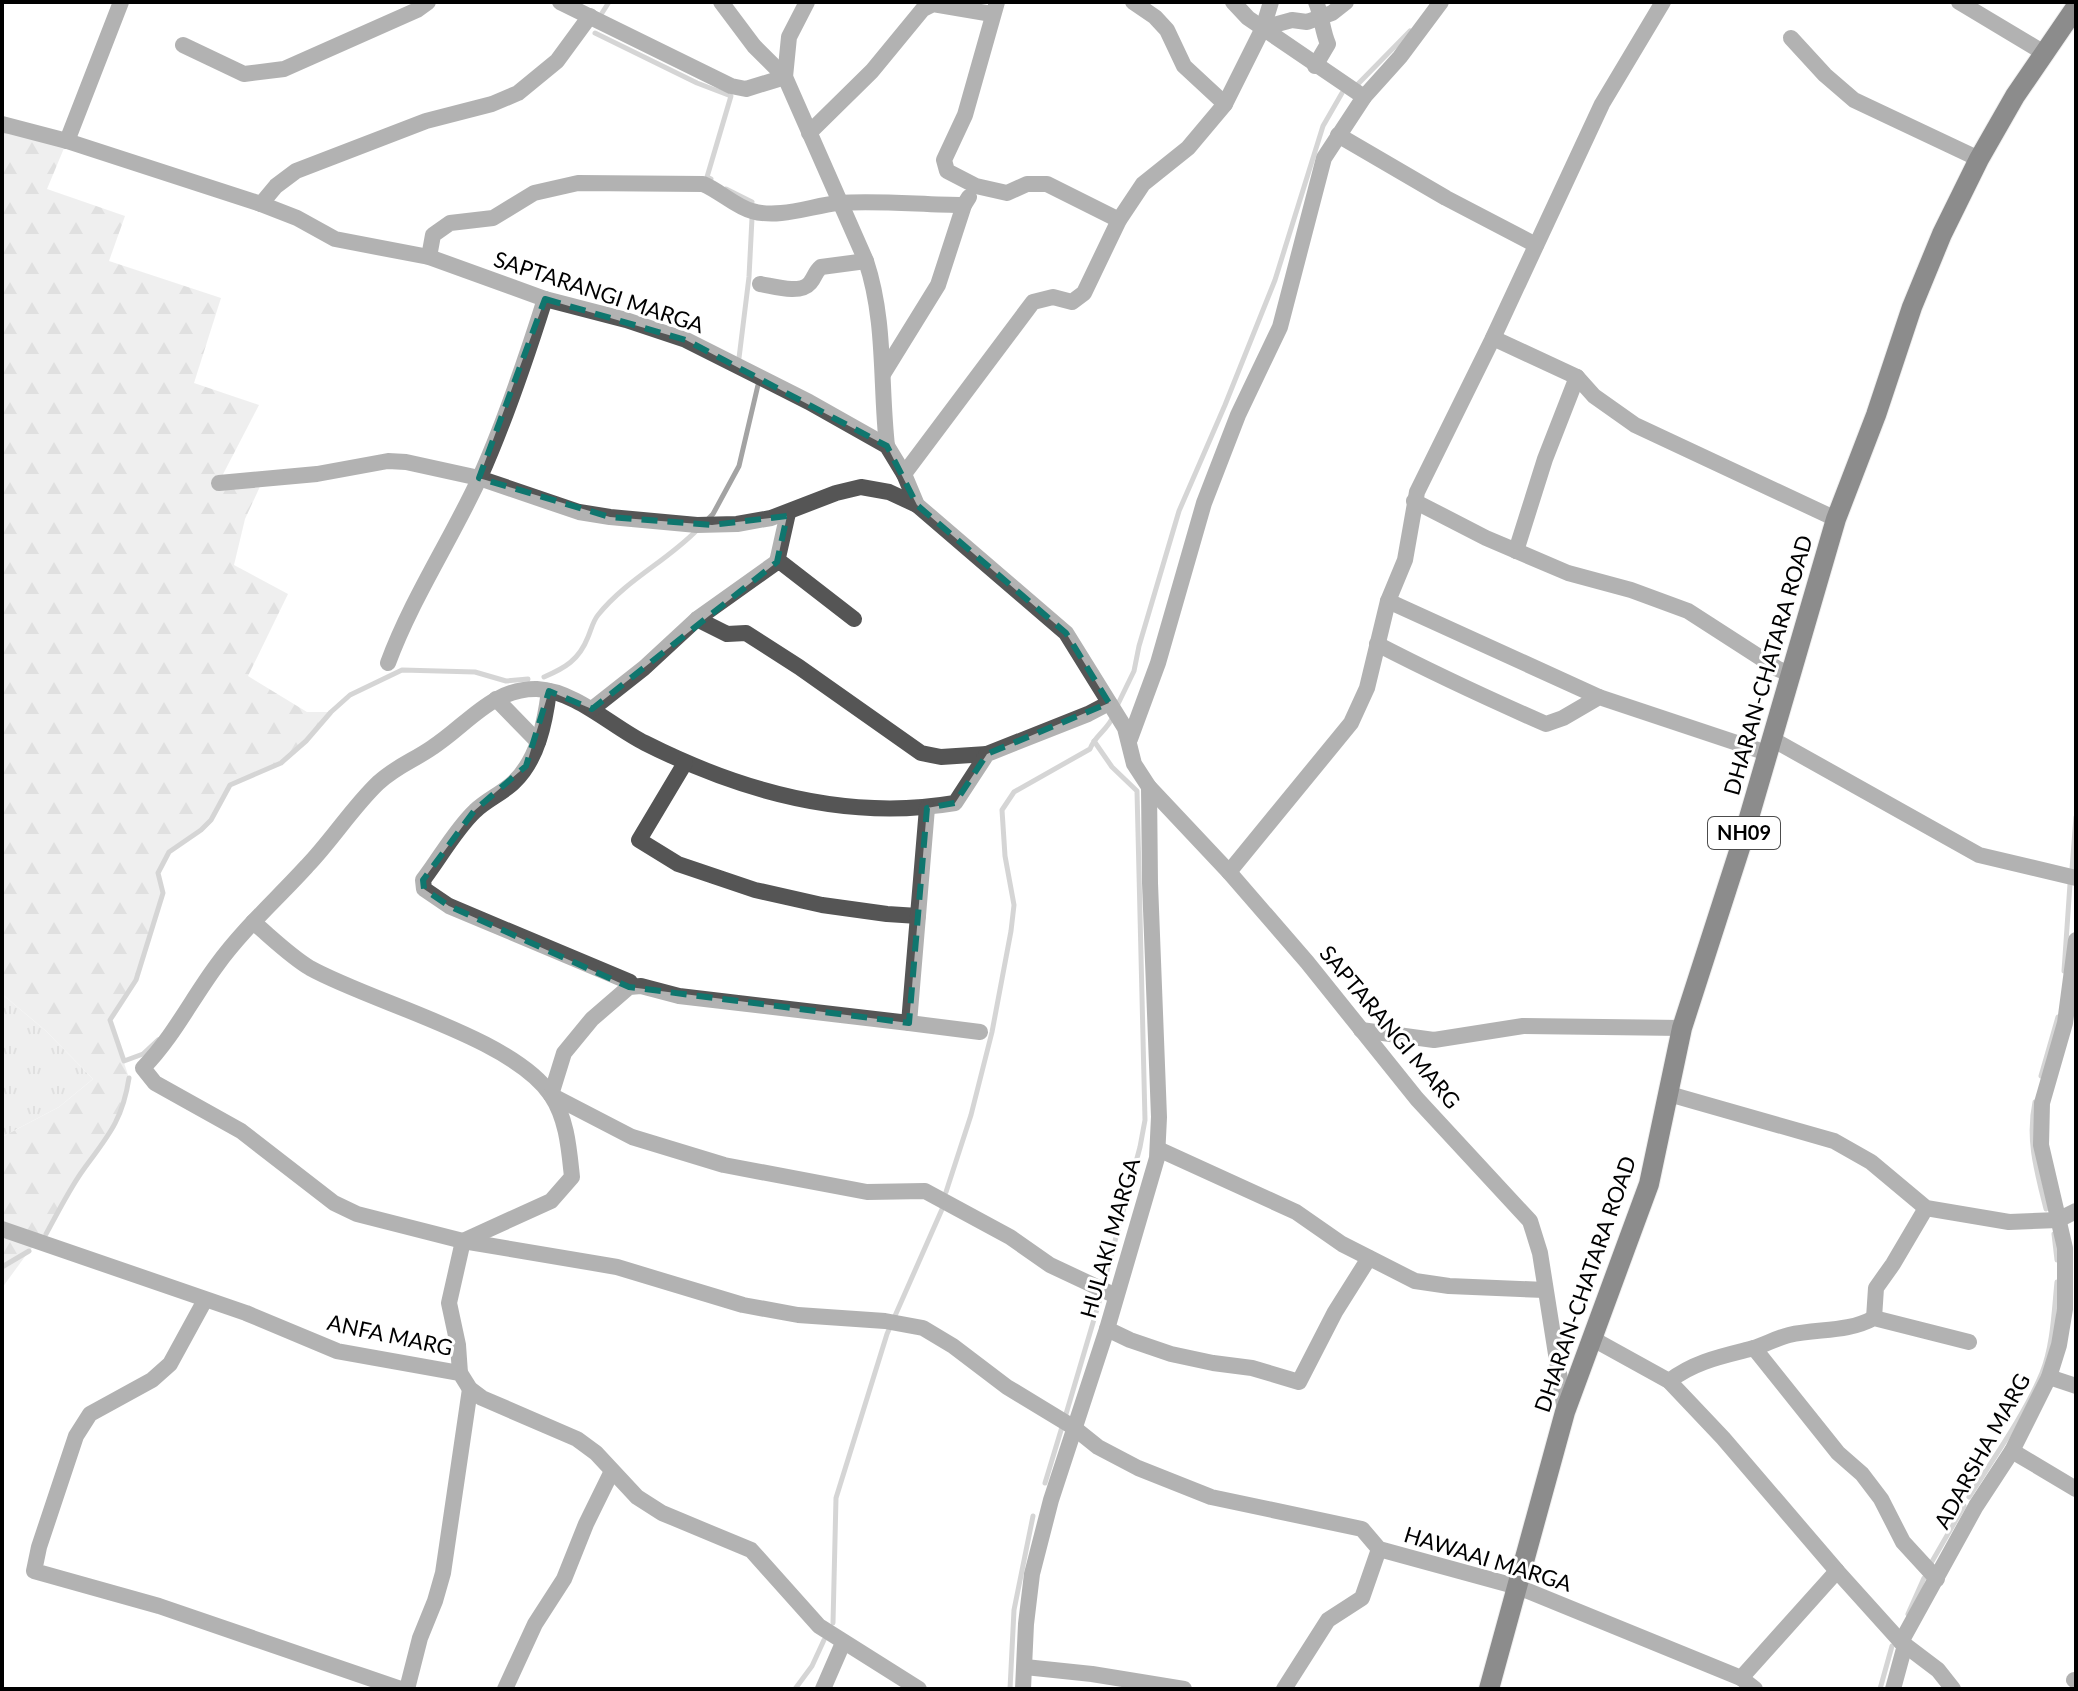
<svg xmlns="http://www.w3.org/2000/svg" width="2078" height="1691" viewBox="0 0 2078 1691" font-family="Lato,sans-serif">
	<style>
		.grass { fill: url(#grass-tufts) }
		.forest { fill: url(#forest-firs) }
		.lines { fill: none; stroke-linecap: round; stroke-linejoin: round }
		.stream { stroke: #a3a3a3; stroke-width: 5 }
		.primary-casing { stroke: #dbdbdb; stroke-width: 22 }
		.minor { stroke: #555; stroke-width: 16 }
		.primary { stroke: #000; stroke-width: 20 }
		.marked { fill: none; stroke: #0f766e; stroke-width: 6; stroke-dasharray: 16 10; stroke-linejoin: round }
		.labels { text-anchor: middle; stroke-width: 6; stroke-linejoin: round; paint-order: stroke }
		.shield { fill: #fff; stroke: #4c4c4c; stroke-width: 2 }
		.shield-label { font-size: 20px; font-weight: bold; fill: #000 }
		.street-label { font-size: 22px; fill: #000; stroke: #fff }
	</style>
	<defs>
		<pattern id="grass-tufts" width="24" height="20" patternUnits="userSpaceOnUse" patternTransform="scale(2)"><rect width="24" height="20" fill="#dcdcdc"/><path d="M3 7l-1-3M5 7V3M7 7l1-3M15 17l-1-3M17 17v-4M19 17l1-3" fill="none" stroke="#bbb"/></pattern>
		<pattern id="forest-firs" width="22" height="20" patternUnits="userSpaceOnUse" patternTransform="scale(2)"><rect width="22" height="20" fill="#dcdcdc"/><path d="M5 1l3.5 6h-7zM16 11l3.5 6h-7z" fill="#bbb"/></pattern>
	</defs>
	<rect width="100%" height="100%" fill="#fff"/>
	<path class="grass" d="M 2,994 L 46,1031 L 93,1079 L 59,1107 L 2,1137 Z"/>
	<path class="forest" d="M 2,125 L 67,141 L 47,189 L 125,216 L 109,261 L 221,298 L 194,383 L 259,405 L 219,482 L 263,480 L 245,519 L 234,565 L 288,594 L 248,676 L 307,712 L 331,712 L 306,741 L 281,763 L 230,785 L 211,820 L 201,830 L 169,852 L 158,873 L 163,893 L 136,980 L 110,1020 L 129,1078 L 125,1103 L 115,1128 L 80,1175 L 46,1234 L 29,1251 L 2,1288 L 2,1137 L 59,1107 L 93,1079 L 46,1031 L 2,994 Z"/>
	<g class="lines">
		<g class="stream">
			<path d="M 602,13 L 609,2"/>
			<path d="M 595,33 L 697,83 L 731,96 L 707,177 L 711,179"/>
			<path d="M 1356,86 L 1410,31"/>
			<path d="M 726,189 L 752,202"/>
			<path d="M 739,358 L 749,277 L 752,218"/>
			<path d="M 707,520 L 713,514 L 739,466 L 758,385"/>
			<path d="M 544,677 C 565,668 579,660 588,637 C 591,630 593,621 598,615 C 626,580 667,561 697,530"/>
			<path d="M 1117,706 L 1134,671 L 1139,646 L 1179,511 L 1225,405 L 1275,280 L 1323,126 L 1342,93"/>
			<path d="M 1094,741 L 1112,767 L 1137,791 L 1145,1120 L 1140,1147 L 1103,1286"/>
			<path d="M 2072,869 L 2076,817"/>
			<path d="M 2064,971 L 2070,884"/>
			<path d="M 158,1040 L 143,1054 L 124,1061 L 110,1020 L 136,980 L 163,893 L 158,873 L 169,852 L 201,830 L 211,820 L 230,785 L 281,763 L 306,741 L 331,712 L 350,695 L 402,670 L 475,672 L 506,681 L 528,679"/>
			<path d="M 2041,1076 L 2058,1017"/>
			<path d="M 2035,1102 C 2027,1139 2037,1173 2046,1209"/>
			<path d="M 946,1192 L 971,1115 L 992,1032 L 1011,931 L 1014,905 L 1005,856 L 1002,810 L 1014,792 L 1090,749 C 1095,735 1107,731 1114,715"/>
			<path d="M 46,1234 C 57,1214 68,1192 81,1173 C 106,1138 122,1123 129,1078"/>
			<path d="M 2054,1234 L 2057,1260"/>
			<path d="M 2,1267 L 29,1251"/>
			<path d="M 1066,1414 L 1100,1299"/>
			<path d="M 1045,1483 L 1062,1427"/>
			<path d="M 1969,1497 C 1993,1459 2025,1414 2042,1373 C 2053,1346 2054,1311 2057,1282"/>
			<path d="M 1930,1565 L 1964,1506"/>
			<path d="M 1908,1614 L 1924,1578"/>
			<path d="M 833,1623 L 836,1498 L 887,1334 L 943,1207"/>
			<path d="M 795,1689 L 812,1666 L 824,1640"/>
			<path d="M 1010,1689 L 1014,1610 L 1033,1516"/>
			<path d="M 1880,1689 L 1892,1646"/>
		</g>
		<defs>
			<path id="primary" d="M 1489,1689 L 1565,1412 L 1649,1184 L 1682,1028 L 1741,845 L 1836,519 L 1876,415 L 1912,307 L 1942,234 L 1979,159 L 2015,96 L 2076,7"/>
		</defs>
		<use href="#primary" class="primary-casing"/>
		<g class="minor">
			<path d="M 560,2 L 731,86 L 746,89 L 785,77 L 789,37 L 807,2"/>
			<path d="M 721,2 L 754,46 L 785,77 L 866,261 C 886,321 880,383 887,446"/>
			<path d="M 997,2 L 965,115 L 944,160 L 947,171 L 976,186 L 1007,193 L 1027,184 L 1047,184 L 1119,220"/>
			<path d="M 1133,2 L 1155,17 L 1167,30 L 1184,66 L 1225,104"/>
			<path d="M 1233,2 L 1248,18 L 1364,97"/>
			<path d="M 1959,2 L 2046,54"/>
			<path d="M 1263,28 L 1292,20 L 1307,22 L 1332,13 L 1346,2"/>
			<path d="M 1791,38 L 1825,75 L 1854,100 L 1979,159"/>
			<path d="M 183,45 L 244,74 L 284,69 L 417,10 L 428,2"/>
			<path d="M 1315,66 L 1328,44 C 1322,30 1322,16 1316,2"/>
			<path d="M 2,124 L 67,141 L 261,204 L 297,218 L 335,239 L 429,257 L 545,299 L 626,320 L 686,340 L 809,402 L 887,446 L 904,474 L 917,505 L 1066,633 L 1125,728 L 1134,764 L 1149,787 L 1229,872 L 1307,962 L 1417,1099 L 1530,1221 L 1540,1253 L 1565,1411"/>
			<path d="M 809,133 L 872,71 L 923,9 L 933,4 L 992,14"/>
			<path d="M 1338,135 L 1446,198 L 1536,245"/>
			<path d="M 67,141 L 121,2"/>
			<path d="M 261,204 L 276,186 L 296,171 L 426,121 L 492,104 L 518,93 L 557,61 L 590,16"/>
			<path d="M 429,257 L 433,235 L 450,223 L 493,218 L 534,193 L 578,183 L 703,184 C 720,191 736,207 752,211 C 779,219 811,206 838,203 C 879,200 923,205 964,205"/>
			<path d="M 760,284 C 773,286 800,295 810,283 C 815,277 815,272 821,267 L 866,261"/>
			<path d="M 1493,338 L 1577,377 L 1594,396 L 1635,425 L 1836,519"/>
			<path d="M 883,374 L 938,285 L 964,205 L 969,197"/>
			<path d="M 904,474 L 1033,302 L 1053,297 L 1072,302 L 1084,293 L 1119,220 L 1143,184 L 1188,148 L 1225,104 L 1263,28 L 1271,2"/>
			<path d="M 219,483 L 317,474 L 388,461 L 406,462 L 479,478 L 579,512 L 610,517 L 697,525 L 737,524 L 771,518 L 836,493 L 861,487 L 889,492 L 917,505"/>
			<path d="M 1414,501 L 1486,538 L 1568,573 L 1631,590 L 1688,611 L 1778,669 L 1790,674"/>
			<path d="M 1516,551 L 1545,459 L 1577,377"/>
			<path d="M 777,562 L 788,513"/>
			<path d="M 1388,601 L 1599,697"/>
			<path d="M 697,619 L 727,634 L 746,633 L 799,667 L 921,753 L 941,757 L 987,754"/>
			<path d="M 1377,644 C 1433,673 1489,699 1546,724 L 1563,718 L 1599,697 L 1767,753"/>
			<path d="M 388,663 C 412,598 451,540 480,477 C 506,419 526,359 545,299"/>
			<path d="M 549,691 C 545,722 538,759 514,782 C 503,793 486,800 475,811 C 455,830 440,858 423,880 L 424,889 L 449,906 L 630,982 L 629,987"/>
			<path d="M 496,699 L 538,742"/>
			<path d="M 1109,703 L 1088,714 L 987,754 L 955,803 C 848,821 740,791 645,743 C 611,726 576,691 537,689 C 492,688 467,725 433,747 C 413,761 398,765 378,783 C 352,808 332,840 307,866 C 277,899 243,929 217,965 C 191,1000 174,1036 143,1068 L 155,1083 L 241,1131 L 334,1203 L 357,1214 L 463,1241 L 617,1267 L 743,1305 L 798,1315 L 885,1321 L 923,1328 L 953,1346 L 1007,1387 L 1073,1427 L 1098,1447 L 1138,1468 L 1211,1497 L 1362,1529 L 1379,1549 L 1518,1587 L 1741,1678 L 1837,1571"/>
			<path d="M 592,709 L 644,668 L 697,619 L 777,562 L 783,564 L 854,619"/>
			<path d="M 1130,739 L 1158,663 L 1204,503 L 1238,415 L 1280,327 L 1324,158 L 1364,97 L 1400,57 L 1441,2"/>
			<path d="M 1772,739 L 1979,855 L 2076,878"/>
			<path d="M 685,763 L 639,840 L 678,864 L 755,890 L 822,905 L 887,914 L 918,916"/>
			<path d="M 1229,872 L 1351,723 L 1367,688 L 1388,601 L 1405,560 L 1417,492 L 1493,338 L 1602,104 L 1663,2"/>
			<path d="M 253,922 C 271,937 290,956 310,968 C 373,1003 513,1038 551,1095 C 567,1119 569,1149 572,1177 L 551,1201 L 463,1241"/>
			<path d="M 909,1023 L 980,1032"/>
			<path d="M 1361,1030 L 1434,1040 L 1523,1026 L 1682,1028"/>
			<path d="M 1669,1094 L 1834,1141 L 1871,1162 L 1926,1208 L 2009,1222 L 2058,1220 L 2076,1211"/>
			<path d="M 551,1095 L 564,1053 L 592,1019 L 629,987 L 641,986 L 679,996 L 909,1023 L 927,808"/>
			<path d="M 551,1095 L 632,1137 L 724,1165 L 867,1192 L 925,1191 L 1010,1237 L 1050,1265 L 1116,1296"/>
			<path d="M 1158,1149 L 1296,1212 L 1342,1244 L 1415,1281 L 1449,1286 L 1545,1290"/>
			<path d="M 2,1229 L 246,1313 L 337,1351 L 460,1373 L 470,1389 L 482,1398 L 577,1439 L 596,1453 L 637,1497 L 662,1513 L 751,1550 L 819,1626 L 919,1689"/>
			<path d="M 205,1300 L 170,1364 L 152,1380 L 90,1414 L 76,1436 L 39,1547 L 34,1571 L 159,1606 L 401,1689"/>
			<path d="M 1874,1318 L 1876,1288 L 1893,1264 L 1926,1208"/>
			<path d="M 1107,1329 L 1130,1340 L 1171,1354 L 1213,1363 L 1252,1368 L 1299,1382 L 1335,1312 L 1369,1258"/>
			<path d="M 1593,1339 L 1669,1381 L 1723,1438 L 1837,1571 L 1901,1642 L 1938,1670 L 1953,1689"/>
			<path d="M 1754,1348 L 1838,1453 L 1862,1474 L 1881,1499 L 1903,1542 L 1937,1579"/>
			<path d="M 460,1373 L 458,1345 L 449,1303 L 463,1241"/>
			<path d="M 2049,1377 L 2076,1386"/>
			<path d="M 1669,1381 C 1695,1361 1723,1356 1754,1348 C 1766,1344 1777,1338 1789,1335 C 1819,1328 1846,1333 1874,1318 L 1969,1342"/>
			<path d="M 2012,1451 L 2076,1489"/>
			<path d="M 1901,1642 L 1976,1506 L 2012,1451 L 2049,1377 L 2059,1345 L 2065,1309 L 2065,1248 L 2041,1145 L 2042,1103 L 2065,1023 L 2076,940"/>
			<path d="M 1025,1667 L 1092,1674 L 1184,1689"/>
			<path d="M 1741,1678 L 1755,1689"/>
			<path d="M 2074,1680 L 2076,1681"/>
			<path d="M 407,1689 L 420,1638 L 435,1601 L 443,1573 L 470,1389"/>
			<path d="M 505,1689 L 535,1624 L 564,1579 L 586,1524 L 612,1471"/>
			<path d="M 823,1689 L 843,1643"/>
			<path d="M 1023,1689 L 1026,1624 L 1032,1574 L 1051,1500 L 1107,1329 L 1157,1158 L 1159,1117 L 1150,883 L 1149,787"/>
			<path d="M 1284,1689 L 1328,1620 L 1362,1598 L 1379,1549"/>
			<path d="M 1893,1689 L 1905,1645"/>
		</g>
		<use href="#primary" class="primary"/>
	</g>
	<path d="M0 0H2078V1691H0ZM 545,299 L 686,340 L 887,446 L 917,505 L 1066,633 L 1109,703 L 987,754 L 955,803 L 927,808 L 909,1023 L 629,987 L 449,906 L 424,889 L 423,880 L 474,811 L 526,766 L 549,691 L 592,709 L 777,562 L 787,516 L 712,525 L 610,517 L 479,478 Z" fill="#fff" fill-opacity=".55" fill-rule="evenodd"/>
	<path class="marked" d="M 545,299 L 686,340 L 887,446 L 917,505 L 1066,633 L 1109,703 L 987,754 L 955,803 L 927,808 L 909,1023 L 629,987 L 449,906 L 424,889 L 423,880 L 474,811 L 526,766 L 549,691 L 592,709 L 777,562 L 787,516 L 712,525 L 610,517 L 479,478 Z"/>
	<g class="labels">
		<rect class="shield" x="1708" y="817" width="72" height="32" rx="6"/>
		<g class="shield-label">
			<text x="1744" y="840">NH09</text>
		</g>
		<g class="street-label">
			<text transform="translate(599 292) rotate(18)" y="8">SAPTARANGI MARGA</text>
			<text transform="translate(1768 665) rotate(-74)" y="8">DHARAN-CHATARA ROAD</text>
			<text transform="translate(1390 1027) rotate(50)" y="8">SAPTARANGI MARG</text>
			<text transform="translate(1110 1238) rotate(-74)" y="8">HULAKI MARGA</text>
			<text transform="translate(1585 1284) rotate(-71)" y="8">DHARAN-CHATARA ROAD</text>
			<text transform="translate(390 1335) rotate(12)" y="8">ANFA MARG</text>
			<text transform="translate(1982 1451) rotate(-61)" y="8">ADARSHA MARG</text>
			<text transform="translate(1488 1559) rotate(17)" y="8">HAWAAI MARGA</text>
		</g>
	</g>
	<rect width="2078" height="1691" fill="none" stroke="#000000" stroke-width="8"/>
</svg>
